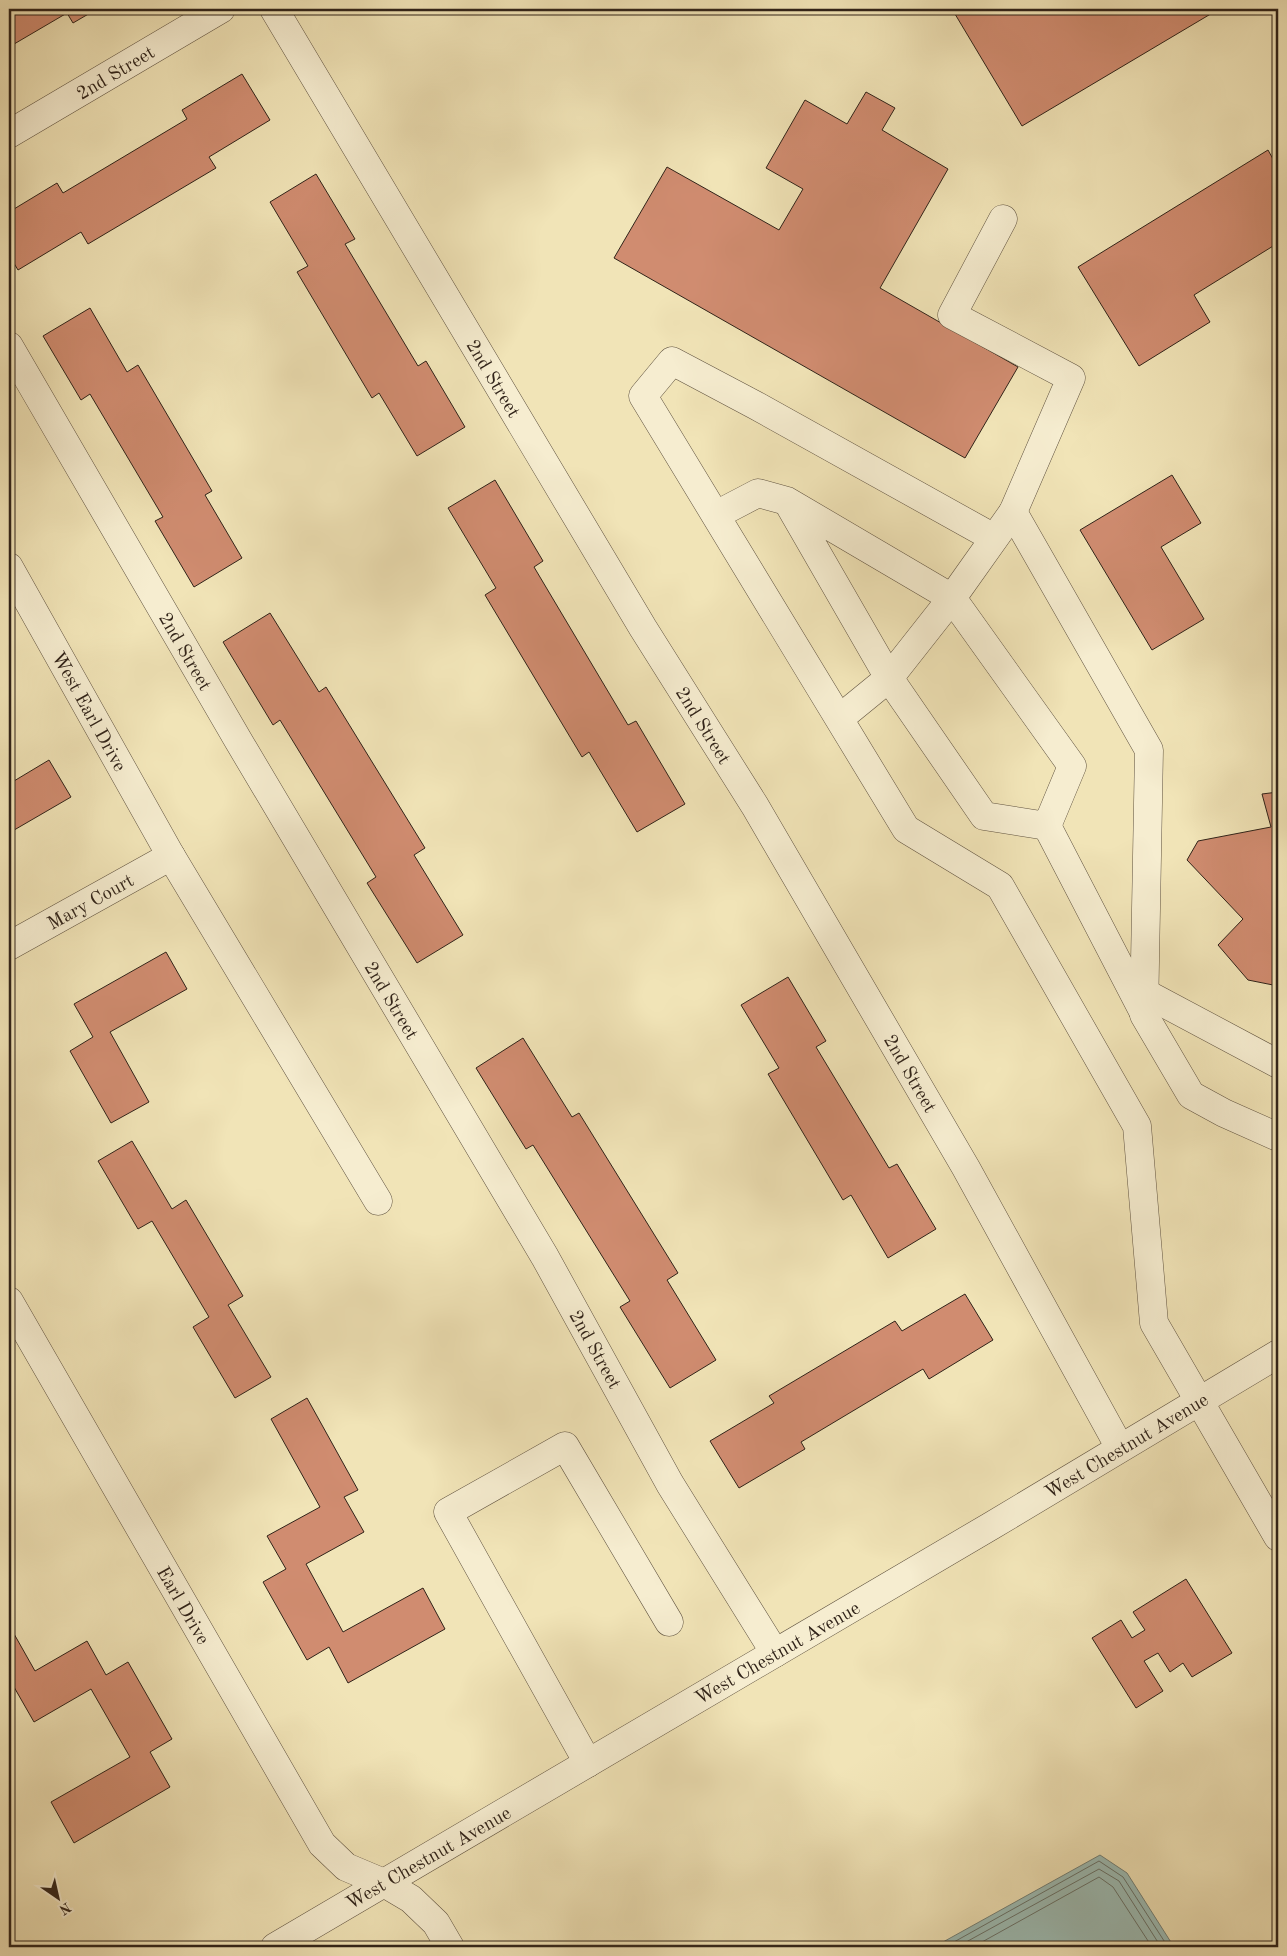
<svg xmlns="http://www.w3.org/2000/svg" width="1287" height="1956" viewBox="0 0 1287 1956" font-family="'Old Standard TT',serif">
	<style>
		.water { fill: #9cbdb6; stroke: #717f77 }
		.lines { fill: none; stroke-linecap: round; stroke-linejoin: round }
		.shore { stroke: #667068; stroke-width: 1 }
		.building { fill: #d08c70; stroke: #302319 }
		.minor-casing { stroke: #605340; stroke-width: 29 }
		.minor { stroke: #f6edd0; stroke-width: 28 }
		.labels { text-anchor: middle; stroke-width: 4; stroke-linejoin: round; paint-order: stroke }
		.street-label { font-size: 19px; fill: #302319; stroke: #f6edd0 }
	</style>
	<rect width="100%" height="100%" fill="#f1e4b7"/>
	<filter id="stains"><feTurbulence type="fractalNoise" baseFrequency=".004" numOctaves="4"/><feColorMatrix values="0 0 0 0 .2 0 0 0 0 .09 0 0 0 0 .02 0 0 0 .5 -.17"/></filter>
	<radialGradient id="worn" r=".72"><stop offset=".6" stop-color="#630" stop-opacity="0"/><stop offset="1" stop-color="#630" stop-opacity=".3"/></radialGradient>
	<path class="water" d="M 1100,1855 L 1127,1873 L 1174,1947 L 934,1947 Z"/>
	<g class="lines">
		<g class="shore">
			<path d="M 945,1947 L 1099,1861 L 1123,1877 L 1168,1947"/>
			<path d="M 957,1947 L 1099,1869 L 1119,1881 L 1161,1947"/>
			<path d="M 973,1947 L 1099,1877 L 1113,1887 L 1152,1947"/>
		</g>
	</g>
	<g class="building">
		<path d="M 9,9 L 97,9 L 73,23 L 67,13 L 9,47 Z"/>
		<path d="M 952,9 L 1219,9 L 1022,126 Z"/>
		<path d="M 242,74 L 270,120 L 209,157 L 216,168 L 88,244 L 81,232 L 18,270 L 9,255 L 9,212 L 57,183 L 63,193 L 187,119 L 182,110 Z"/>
		<path d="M 866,92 L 895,108 L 882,130 L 948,169 L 880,288 L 1018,367 L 965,458 L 614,258 L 667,167 L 779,230 L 803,189 L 766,168 L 805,100 L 847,124 Z"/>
		<path d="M 1268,150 L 1278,168 L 1278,243 L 1194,295 L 1210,322 L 1139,366 L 1078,267 Z"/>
		<path d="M 316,174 L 355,239 L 345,244 L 418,366 L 426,361 L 465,427 L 417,456 L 379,393 L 372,398 L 297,272 L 308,266 L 270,202 Z"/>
		<path d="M 90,308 L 127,372 L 138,365 L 212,491 L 205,495 L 242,558 L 194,587 L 155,521 L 163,517 L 90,394 L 81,400 L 43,336 Z"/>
		<path d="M 1172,475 L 1201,523 L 1161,547 L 1204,619 L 1152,650 L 1080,530 Z"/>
		<path d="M 495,480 L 543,561 L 534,567 L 628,725 L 636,721 L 685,804 L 637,832 L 589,752 L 582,757 L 485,595 L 496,588 L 448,508 Z"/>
		<path d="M 270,613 L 319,692 L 326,687 L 425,848 L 414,855 L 463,935 L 417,963 L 367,883 L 376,877 L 280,720 L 273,725 L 223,642 Z"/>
		<path d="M 49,760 L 71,797 L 9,833 L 9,784 Z"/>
		<path d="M 1278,792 L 1278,986 L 1248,980 L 1218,945 L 1243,919 L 1187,860 L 1198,841 L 1271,827 L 1262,794 Z"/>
		<path d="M 166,952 L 187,989 L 110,1032 L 149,1102 L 111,1123 L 70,1051 L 93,1037 L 74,1004 Z"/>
		<path d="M 788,977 L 826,1041 L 816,1047 L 889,1168 L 897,1164 L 936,1229 L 888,1258 L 851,1195 L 843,1200 L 768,1074 L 779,1068 L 741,1005 Z"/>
		<path d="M 523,1038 L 572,1117 L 579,1113 L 678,1273 L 667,1280 L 716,1360 L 670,1388 L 620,1307 L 630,1301 L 533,1145 L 526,1149 L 476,1068 Z"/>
		<path d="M 132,1141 L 172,1209 L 186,1200 L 243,1296 L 228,1305 L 271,1377 L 235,1398 L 193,1327 L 209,1317 L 152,1221 L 138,1229 L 98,1161 Z"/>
		<path d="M 965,1294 L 993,1340 L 929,1379 L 923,1369 L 801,1442 L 805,1449 L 739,1488 L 710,1441 L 774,1403 L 769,1396 L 895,1321 L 902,1331 Z"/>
		<path d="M 307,1398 L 358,1490 L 344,1497 L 364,1532 L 306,1564 L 343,1632 L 423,1588 L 445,1629 L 348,1683 L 329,1647 L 307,1660 L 263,1582 L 286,1569 L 267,1536 L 320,1507 L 271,1419 Z"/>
		<path d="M 1186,1579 L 1232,1653 L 1192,1677 L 1183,1663 L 1170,1672 L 1158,1653 L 1144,1661 L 1163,1691 L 1136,1708 L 1092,1638 L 1121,1620 L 1132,1638 L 1145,1630 L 1133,1612 Z"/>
		<path d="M 9,1625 L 35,1671 L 87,1641 L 106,1675 L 128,1662 L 172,1739 L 150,1752 L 170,1787 L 74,1843 L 51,1802 L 130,1757 L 91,1689 L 34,1722 L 14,1687 L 9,1690 Z"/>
	</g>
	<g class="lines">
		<defs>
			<g id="minor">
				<path d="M 274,9 L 643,628 L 755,806 L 966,1168 L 1120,1448"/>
				<path d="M 9,134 L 221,9"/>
				<path d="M 9,346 L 238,740 L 545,1257 L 670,1484 L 775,1653"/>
				<path d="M 1013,512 L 1149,750 L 1144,1015 L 1191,1095 L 1224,1113 L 1278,1137"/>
				<path d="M 716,515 L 758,493 L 787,501 L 952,598 L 1072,766 L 1047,826 L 984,816 L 889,678 L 787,501"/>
				<path d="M 994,538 L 755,405 L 672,361 L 643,396 L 906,829 L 1000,886 L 1137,1126 L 1154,1323 L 1278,1537"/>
				<path d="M 9,567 L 171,856 L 378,1201"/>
				<path d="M 840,718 L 889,678 L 952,598 L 1013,512 L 1071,378 L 952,315 L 1003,219"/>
				<path d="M 1047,826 L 1143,1011"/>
				<path d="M 9,946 L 171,856"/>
				<path d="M 1145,993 L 1278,1064"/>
				<path d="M 9,1301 L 322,1844 L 346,1867 L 384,1883 L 411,1899 L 436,1923 L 450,1947"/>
				<path d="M 588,1763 L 448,1512 L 565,1446 L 669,1622"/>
				<path d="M 275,1947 L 991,1526 L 1278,1354"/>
			</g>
		</defs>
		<use href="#minor" class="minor-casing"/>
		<use href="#minor" class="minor"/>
	</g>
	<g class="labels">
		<g class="street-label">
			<text transform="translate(115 72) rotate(-31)" y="7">2nd Street</text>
			<text transform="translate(494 378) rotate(59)" y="7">2nd Street</text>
			<text transform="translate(186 651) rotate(60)" y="7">2nd Street</text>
			<text transform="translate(90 711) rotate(61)" y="7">West Earl Drive</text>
			<text transform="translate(704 725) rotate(58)" y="7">2nd Street</text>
			<text transform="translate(90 901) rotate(-29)" y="7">Mary Court</text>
			<text transform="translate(392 1000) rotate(59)" y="7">2nd Street</text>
			<text transform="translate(911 1073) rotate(60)" y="7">2nd Street</text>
			<text transform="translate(596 1349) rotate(61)" y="7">2nd Street</text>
			<text transform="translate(1126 1445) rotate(-31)" y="7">West Chestnut Avenue</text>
			<text transform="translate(184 1605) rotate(60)" y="7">Earl Drive</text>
			<text transform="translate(777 1652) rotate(-30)" y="7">West Chestnut Avenue</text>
			<text transform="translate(428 1857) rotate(-30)" y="7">West Chestnut Avenue</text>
		</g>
	</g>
	<rect width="1287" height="1956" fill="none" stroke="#f1e4b7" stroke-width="30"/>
	<rect x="10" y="10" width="1267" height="1936" fill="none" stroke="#302319" stroke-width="2.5"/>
	<rect x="15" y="15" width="1257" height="1926" fill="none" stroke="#302319"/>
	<g transform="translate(58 1898) rotate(146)" stroke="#f6edd0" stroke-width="4" paint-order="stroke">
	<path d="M0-4L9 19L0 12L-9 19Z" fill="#302319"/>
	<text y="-8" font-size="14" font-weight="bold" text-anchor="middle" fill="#302319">N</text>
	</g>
	<rect width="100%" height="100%" filter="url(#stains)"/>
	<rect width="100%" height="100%" fill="url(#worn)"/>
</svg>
